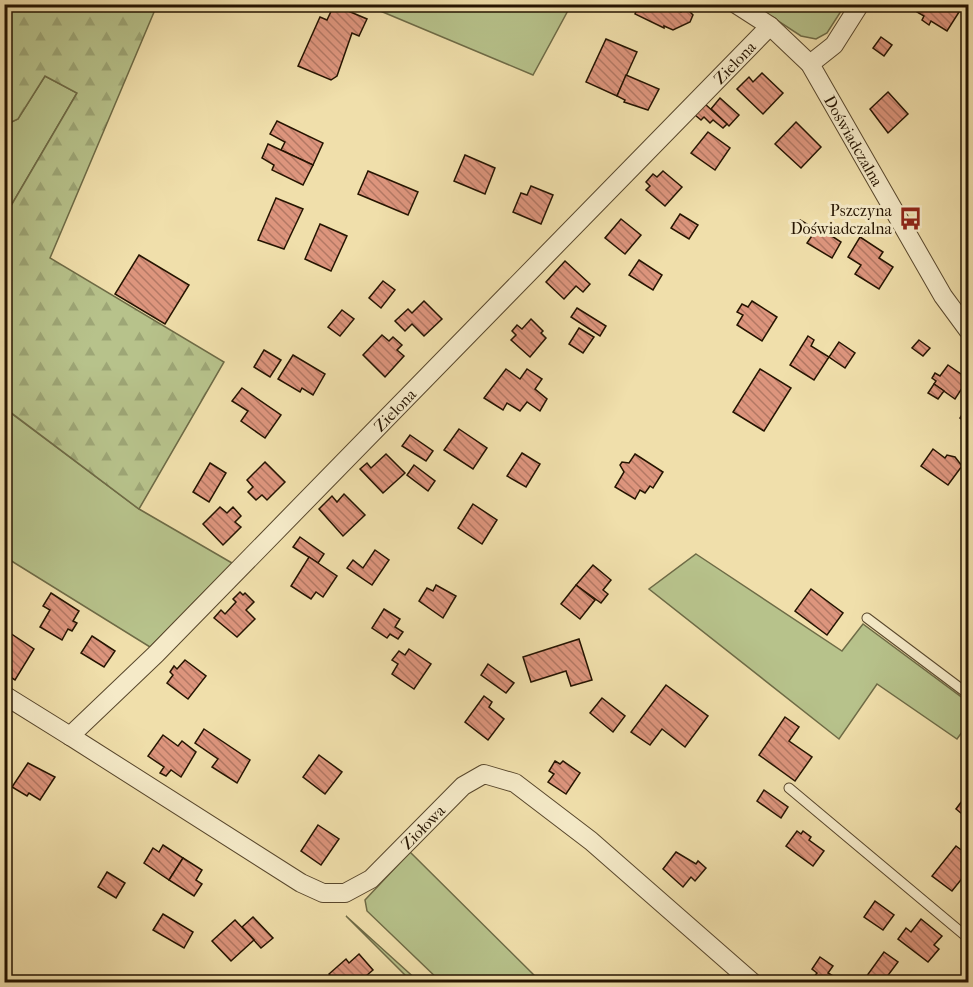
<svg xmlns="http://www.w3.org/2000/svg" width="973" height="987" viewBox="0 0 973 987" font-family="'IM FELL French Canon',serif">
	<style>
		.grass { fill: #b7c28b; stroke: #6e6b46; stroke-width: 1.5 }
		.forest { fill: url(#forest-firs); stroke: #6e6b46; stroke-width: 1.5 }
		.building { fill: url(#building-back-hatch); stroke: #251401; stroke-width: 1.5 }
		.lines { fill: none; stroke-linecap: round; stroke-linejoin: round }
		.lane-casing { stroke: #58472c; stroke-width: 11 }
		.street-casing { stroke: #58472c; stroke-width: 20 }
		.lane { stroke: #f5eac8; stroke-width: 9 }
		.street { stroke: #f5eac8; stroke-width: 18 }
		.labels { text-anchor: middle; stroke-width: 6; stroke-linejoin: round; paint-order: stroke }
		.street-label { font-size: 16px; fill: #251401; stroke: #f5eac8 }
		.poi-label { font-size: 16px; fill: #251401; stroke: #f5eac8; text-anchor: end }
	</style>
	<defs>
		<pattern id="forest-firs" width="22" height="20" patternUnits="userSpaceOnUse" patternTransform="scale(1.5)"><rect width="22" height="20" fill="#b7c28b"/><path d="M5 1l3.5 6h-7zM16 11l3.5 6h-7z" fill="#9da676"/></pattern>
		<pattern id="building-back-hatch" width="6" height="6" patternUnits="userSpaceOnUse" patternTransform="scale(1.5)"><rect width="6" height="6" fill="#dd957d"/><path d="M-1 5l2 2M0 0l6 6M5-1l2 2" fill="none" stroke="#b37864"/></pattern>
	</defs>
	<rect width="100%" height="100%" fill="#f0dfab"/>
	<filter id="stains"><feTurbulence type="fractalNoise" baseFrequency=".00333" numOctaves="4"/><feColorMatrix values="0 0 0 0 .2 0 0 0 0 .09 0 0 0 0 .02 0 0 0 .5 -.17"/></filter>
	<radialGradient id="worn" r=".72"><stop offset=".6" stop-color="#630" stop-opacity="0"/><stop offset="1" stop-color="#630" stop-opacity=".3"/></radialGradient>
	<g class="grass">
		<path d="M 366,5 L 571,5 L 533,75 Z"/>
		<path d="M 754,5 L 845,5 L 827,33 L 816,39 L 801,36 Z"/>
		<path d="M 45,76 L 77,93 L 5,216 L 5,125 L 18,119 Z"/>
		<path d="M 4,408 L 139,509 L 232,563 L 150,647 L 5,557 Z"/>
		<path d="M 696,554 L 842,651 L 863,624 L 968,702 L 968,724 L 957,739 L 877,684 L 839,739 L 649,589 Z"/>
		<path d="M 410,852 L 541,982 L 441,982 L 367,911 L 365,900 Z"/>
		<path d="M 346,916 L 419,982 L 412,982 Z"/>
	</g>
	<path class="forest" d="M 5,4 L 157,5 L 50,258 L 224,362 L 139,509 L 5,408 L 5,216 L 77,93 L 45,76 L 18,119 L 5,125 Z"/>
	<g class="building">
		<path d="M 639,4 L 663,4 L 681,12 L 686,8 L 693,15 L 690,22 L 673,30 L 664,26 L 664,28 L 635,14 Z"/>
		<path d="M 921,4 L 954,4 L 961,9 L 947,31 L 931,21 L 929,25 L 922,20 L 924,16 L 917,12 Z"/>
		<path d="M 334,5 L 367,19 L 359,36 L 352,33 L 337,76 L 331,80 L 298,66 L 320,17 L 327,20 Z"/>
		<path d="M 881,37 L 892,45 L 884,56 L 873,48 Z"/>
		<path d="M 606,39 L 637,52 L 617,96 L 586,82 Z"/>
		<path d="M 762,73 L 783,93 L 763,114 L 737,89 L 749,77 L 753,82 Z"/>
		<path d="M 626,75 L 659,89 L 648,110 L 624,102 L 625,100 L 617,96 Z"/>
		<path d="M 888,92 L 908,114 L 888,133 L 870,109 Z"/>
		<path d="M 720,98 L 739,115 L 729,126 L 711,109 Z"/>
		<path d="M 705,104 L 727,124 L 723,128 L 713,120 L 710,123 L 704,117 L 701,120 L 695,115 Z"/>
		<path d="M 277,121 L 323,143 L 313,165 L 281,150 L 285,142 L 270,134 Z"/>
		<path d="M 796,122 L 821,147 L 801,168 L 775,144 Z"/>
		<path d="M 708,132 L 730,148 L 715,170 L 691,153 Z"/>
		<path d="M 268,144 L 313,165 L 303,185 L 272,170 L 274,165 L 262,158 Z"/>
		<path d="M 465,155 L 495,168 L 485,194 L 454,181 Z"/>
		<path d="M 368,171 L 418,192 L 408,215 L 358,194 Z"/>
		<path d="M 663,171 L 682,187 L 665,206 L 646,190 L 650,186 L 646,182 L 653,174 L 657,177 Z"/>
		<path d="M 531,186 L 553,195 L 541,224 L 513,212 L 521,193 L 527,195 Z"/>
		<path d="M 276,198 L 303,209 L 284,249 L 258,240 Z"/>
		<path d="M 680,214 L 698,225 L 689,239 L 671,228 Z"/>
		<path d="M 621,219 L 641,235 L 625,254 L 605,238 Z"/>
		<path d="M 800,220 L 812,227 L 806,236 L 794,229 Z"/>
		<path d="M 320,224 L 347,236 L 331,271 L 305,259 Z"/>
		<path d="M 818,227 L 841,242 L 832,258 L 807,243 Z"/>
		<path d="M 860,237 L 883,252 L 879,258 L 893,267 L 879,289 L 855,274 L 861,265 L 848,257 Z"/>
		<path d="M 139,255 L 189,285 L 165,324 L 115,294 Z"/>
		<path d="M 639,260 L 662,275 L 653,290 L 629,275 Z"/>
		<path d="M 565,261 L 590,284 L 583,292 L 576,286 L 564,299 L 546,282 Z"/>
		<path d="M 383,281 L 395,290 L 381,308 L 369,298 Z"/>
		<path d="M 424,301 L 442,319 L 424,336 L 412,324 L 405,331 L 395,321 L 408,309 L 412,313 Z"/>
		<path d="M 752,301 L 777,317 L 762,341 L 737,325 L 743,315 L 737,312 L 742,304 L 748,307 Z"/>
		<path d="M 577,308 L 606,326 L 600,336 L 571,317 Z"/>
		<path d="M 342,310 L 354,319 L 340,336 L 328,327 Z"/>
		<path d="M 531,319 L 543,331 L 541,333 L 546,338 L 530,357 L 511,340 L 516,335 L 512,331 L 517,325 L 522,329 Z"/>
		<path d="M 579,328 L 594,337 L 583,353 L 569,344 Z"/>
		<path d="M 382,335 L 389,341 L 393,337 L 402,345 L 397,350 L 404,356 L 385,377 L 363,355 Z"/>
		<path d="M 808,336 L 814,340 L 811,346 L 829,357 L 814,380 L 790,365 Z"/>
		<path d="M 919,340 L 930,348 L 923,356 L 912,348 Z"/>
		<path d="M 839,342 L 855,353 L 845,368 L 829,357 Z"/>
		<path d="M 264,350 L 281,360 L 270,377 L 254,367 Z"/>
		<path d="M 293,355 L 325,374 L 313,395 L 302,388 L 300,392 L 278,379 Z"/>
		<path d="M 948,365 L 968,379 L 955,399 L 934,384 L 936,381 L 932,378 L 935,373 L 940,376 Z"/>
		<path d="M 506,369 L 520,379 L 527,369 L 542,379 L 535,389 L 547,399 L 540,411 L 527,402 L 520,411 L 507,403 L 503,410 L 484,398 Z"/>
		<path d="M 760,369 L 791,388 L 764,431 L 733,412 Z"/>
		<path d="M 934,384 L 944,391 L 938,399 L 928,393 Z"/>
		<path d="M 242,388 L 281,415 L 265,438 L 241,421 L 248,411 L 232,401 Z"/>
		<path d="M 968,405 L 968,424 L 960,418 Z"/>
		<path d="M 459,429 L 487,448 L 473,469 L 444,450 Z"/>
		<path d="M 410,435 L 433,451 L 426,461 L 402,446 Z"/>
		<path d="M 933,449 L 945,458 L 947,455 L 955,457 L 962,466 L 948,485 L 921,466 Z"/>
		<path d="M 522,453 L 540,464 L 526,487 L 507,476 Z"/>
		<path d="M 386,454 L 405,473 L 383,493 L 360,469 L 367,463 L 371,468 Z"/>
		<path d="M 635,454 L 663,472 L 653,488 L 650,486 L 645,493 L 640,490 L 635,499 L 615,487 L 624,472 L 620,465 L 622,462 L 629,463 Z"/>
		<path d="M 265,462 L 285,482 L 267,500 L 262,495 L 256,500 L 248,492 L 253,487 L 247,480 Z"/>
		<path d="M 210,463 L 226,473 L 209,502 L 193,492 Z"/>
		<path d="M 414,465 L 435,481 L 428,491 L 407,475 Z"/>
		<path d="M 344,494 L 365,515 L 343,536 L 319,509 L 332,496 L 337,502 Z"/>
		<path d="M 473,504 L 497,520 L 482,544 L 458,528 Z"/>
		<path d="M 220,507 L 227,513 L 233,507 L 241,516 L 235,522 L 241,527 L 223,545 L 203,524 Z"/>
		<path d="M 300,537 L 324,554 L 318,563 L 293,547 Z"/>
		<path d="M 375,550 L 389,560 L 372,585 L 347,568 L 353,560 L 363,568 Z"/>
		<path d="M 309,557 L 337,576 L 323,597 L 316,592 L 311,599 L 291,586 Z"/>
		<path d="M 593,565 L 611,580 L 603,590 L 608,594 L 601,603 L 576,585 Z"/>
		<path d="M 436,585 L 456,596 L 443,618 L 419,601 L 427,588 L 433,591 Z"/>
		<path d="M 576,585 L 595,600 L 580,619 L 561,604 Z"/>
		<path d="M 811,589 L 843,613 L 827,635 L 795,611 Z"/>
		<path d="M 240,592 L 243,595 L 245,593 L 254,602 L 246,610 L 255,619 L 237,637 L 214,618 L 221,610 L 225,614 L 236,602 L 233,599 Z"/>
		<path d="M 51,593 L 79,611 L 73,621 L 77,623 L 72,631 L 68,629 L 62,640 L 40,627 L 50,610 L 43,606 Z"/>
		<path d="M 384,609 L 400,619 L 395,627 L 403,632 L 398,639 L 390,634 L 387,638 L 372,628 Z"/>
		<path d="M 4,629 L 34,649 L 15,680 L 4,673 Z"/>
		<path d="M 92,636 L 115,651 L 104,667 L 81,653 Z"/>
		<path d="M 579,639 L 592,680 L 571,686 L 566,671 L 531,682 L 523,657 Z"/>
		<path d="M 409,649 L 431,664 L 414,689 L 392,674 L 398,664 L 392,660 L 399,651 L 405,655 Z"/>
		<path d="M 185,660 L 206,676 L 188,699 L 167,683 L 173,675 L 170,672 L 174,666 L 177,669 Z"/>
		<path d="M 488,664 L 514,683 L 506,693 L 481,675 Z"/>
		<path d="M 666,685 L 708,716 L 685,747 L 662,729 L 650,745 L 631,732 Z"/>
		<path d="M 484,696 L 492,702 L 489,707 L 504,719 L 488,740 L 465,722 Z"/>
		<path d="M 602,698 L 625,716 L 613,732 L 590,713 Z"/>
		<path d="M 785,717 L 799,727 L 789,741 L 812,757 L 795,781 L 759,755 Z"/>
		<path d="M 204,729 L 250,760 L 237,783 L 212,767 L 218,759 L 195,743 Z"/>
		<path d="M 163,735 L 178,746 L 182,741 L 196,752 L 181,777 L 171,770 L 166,776 L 160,773 L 164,767 L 148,756 Z"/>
		<path d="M 319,755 L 342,772 L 325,794 L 303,777 Z"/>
		<path d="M 555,761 L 560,764 L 563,761 L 580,773 L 566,794 L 548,782 L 554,774 L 549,771 Z"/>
		<path d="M 28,763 L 55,777 L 40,800 L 29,793 L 27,796 L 12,787 Z"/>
		<path d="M 764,790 L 788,807 L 781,818 L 757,801 Z"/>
		<path d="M 968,793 L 968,819 L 956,809 Z"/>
		<path d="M 318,825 L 339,839 L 321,865 L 301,851 Z"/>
		<path d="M 797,831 L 801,834 L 803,831 L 811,837 L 809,840 L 824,851 L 813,866 L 786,846 Z"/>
		<path d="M 163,845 L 183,858 L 169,880 L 144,863 L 153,848 L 159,852 Z"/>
		<path d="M 956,846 L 968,855 L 968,871 L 952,891 L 932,876 Z"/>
		<path d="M 676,852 L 696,864 L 698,861 L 706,868 L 695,881 L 691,877 L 683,887 L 663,869 Z"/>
		<path d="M 183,858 L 202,870 L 196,880 L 202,884 L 194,896 L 169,880 Z"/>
		<path d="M 107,872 L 125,883 L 116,898 L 98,887 Z"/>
		<path d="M 875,901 L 894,915 L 883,930 L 864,917 Z"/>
		<path d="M 163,914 L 193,932 L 184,948 L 153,930 Z"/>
		<path d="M 253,917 L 273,938 L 261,948 L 242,927 Z"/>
		<path d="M 921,919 L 942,936 L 934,945 L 939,949 L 928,962 L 898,939 L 906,928 L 911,932 Z"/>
		<path d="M 235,920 L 254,940 L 231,961 L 212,941 Z"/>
		<path d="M 884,952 L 898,962 L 883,982 L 874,982 L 866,977 Z"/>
		<path d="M 359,954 L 373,970 L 359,982 L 336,982 L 329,974 L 346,959 L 349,963 Z"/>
		<path d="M 820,957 L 833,966 L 828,973 L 843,982 L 810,982 L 817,973 L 812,969 Z"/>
	</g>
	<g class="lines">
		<defs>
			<g id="lane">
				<path d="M 867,618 L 968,694"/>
				<path d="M 789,788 L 968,938"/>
			</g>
			<g id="street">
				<path id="s1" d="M 736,4 L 770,26 L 810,64 L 943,296 L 968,330"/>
				<path d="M 810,64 L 834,45 L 860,4"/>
				<path id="s2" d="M 4,695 L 70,736 L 156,654 L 770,26"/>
				<path id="s3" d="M 70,736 L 301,883 L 323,893 L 345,893 L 371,879 L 463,786 L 484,774 L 515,783 L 591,841 L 752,982"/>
			</g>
		</defs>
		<use href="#lane" class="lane-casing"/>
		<use href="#street" class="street-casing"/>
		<use href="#lane" class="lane"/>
		<use href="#street" class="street"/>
	</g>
	<defs>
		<symbol id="bus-bare" viewBox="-9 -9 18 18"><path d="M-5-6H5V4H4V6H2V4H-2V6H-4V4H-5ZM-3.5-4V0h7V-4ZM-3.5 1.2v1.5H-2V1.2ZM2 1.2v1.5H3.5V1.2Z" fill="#8f2418" stroke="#f5eac8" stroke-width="2.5" paint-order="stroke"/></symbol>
	</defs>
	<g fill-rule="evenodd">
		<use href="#bus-bare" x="894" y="202" width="33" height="33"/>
	</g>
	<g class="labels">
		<g class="street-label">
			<text dy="6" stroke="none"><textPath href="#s2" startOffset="1024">Zielona</textPath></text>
			<text dy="6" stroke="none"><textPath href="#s1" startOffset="184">Doświadczalna</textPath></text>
			<text dy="6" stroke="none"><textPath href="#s2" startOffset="538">Zielona</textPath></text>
			<text dy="6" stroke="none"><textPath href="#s3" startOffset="423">Ziołowa</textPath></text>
		</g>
		<g class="poi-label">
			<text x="892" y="216">Pszczyna<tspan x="892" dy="18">Doświadczalna</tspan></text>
		</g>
	</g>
	<rect width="973" height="987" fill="none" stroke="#f0dfab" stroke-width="24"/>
	<rect x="6" y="6" width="961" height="975" fill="none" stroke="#251401" stroke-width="3"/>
	<rect x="12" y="12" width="949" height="963" fill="none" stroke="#251401" stroke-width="1.5"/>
	<rect width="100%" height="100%" filter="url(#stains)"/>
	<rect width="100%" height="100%" fill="url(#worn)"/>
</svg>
